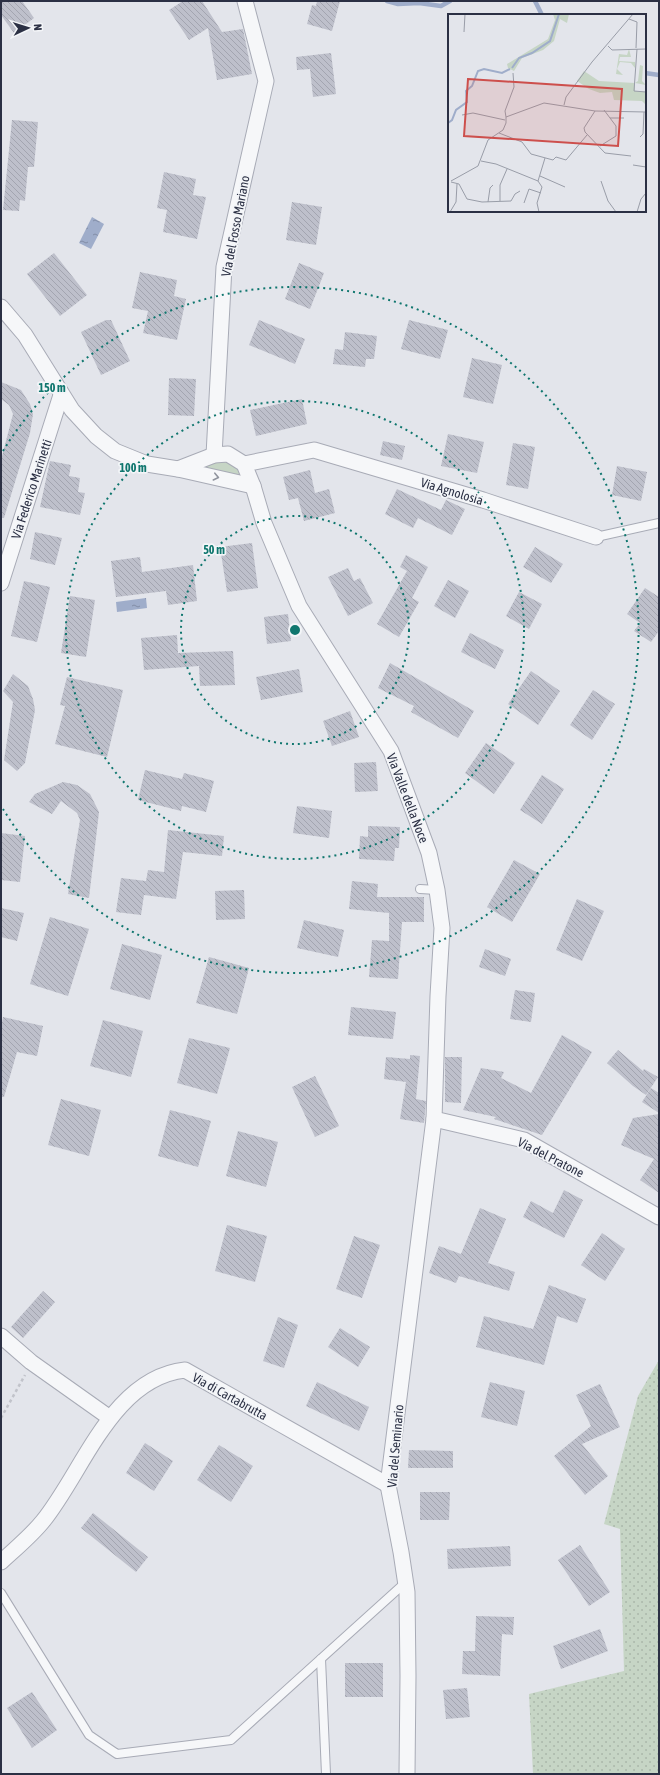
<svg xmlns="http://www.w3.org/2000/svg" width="660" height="1775" viewBox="0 0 660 1775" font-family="'Asap Condensed',sans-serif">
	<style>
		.grass { fill: url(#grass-dots) }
		.garden { fill: #c6d5c5 }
		.water { fill: url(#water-ripples) }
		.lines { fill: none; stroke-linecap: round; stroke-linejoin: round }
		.stream { stroke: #9fadca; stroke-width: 4.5 }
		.building { fill: url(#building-back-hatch) }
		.service-casing { stroke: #a8abb6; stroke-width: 10 }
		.minor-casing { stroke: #a8abb6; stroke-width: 17 }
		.path { stroke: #c1c3ca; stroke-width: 2.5; stroke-dasharray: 3 3; stroke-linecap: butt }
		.service { stroke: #f6f7f9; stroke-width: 8 }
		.minor { stroke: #f6f7f9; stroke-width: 15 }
		.oneway { stroke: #90949e }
		.ring { fill: none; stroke: #0f766e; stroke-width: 2; stroke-dasharray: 2 4 }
		.labels { text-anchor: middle; stroke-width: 3.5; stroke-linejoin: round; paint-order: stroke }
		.street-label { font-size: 13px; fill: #2b3044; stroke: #f3f5f8 }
		.inset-river { fill: none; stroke: #9fadca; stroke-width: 2 }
		.inset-road { fill: none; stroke: #999da8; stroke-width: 1 }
		.view { fill: #cd4f4c; fill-opacity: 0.15; stroke: #cd4f4c; stroke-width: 2 }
		.inset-edge { fill: none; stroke: #2b3044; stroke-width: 2 }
		.centre { fill: #0f766e; stroke: #f3f5f8; stroke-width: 2 }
		.ring-label { font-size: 12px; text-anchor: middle; font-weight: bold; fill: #0f766e; stroke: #f3f5f8; stroke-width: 3.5; stroke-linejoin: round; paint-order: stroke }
	</style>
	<defs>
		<pattern id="grass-dots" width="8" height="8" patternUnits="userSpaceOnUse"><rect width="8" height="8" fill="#c6d5c5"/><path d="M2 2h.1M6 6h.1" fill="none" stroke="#aab7aa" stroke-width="1.8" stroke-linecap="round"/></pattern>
		<pattern id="water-ripples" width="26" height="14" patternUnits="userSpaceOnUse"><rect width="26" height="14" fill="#9fadca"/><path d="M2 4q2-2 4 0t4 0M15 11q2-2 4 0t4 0" fill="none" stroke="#828da6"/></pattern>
		<pattern id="building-back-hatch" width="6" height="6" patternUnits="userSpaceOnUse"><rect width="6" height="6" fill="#bec0cb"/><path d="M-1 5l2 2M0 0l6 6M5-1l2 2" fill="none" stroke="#a3a5b0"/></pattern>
	</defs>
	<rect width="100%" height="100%" fill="#e3e5eb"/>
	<path class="grass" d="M 659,1360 L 659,1774 L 533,1774 L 529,1694 L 624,1671 L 620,1529 L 604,1524 L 638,1396 Z"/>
	<path class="garden" d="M 218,460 L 229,461 L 242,470 L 244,480 L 195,467 Z"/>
	<g class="water">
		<path d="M 92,217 L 104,224 L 91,249 L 79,243 Z"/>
		<path d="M 146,598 L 147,608 L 117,612 L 116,602 Z"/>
	</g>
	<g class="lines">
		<g class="stream">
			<path d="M 387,1 L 398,4 L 419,3 L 441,6 L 450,1"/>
			<path d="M 535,1 L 542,15"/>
			<path d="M 645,73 L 659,75"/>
		</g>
	</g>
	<g class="building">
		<path d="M 1,1 L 22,1 L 34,18 L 14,33 L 1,15 Z"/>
		<path d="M 183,1 L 202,1 L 222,32 L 243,29 L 252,74 L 217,80 L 208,28 L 189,40 L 169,10 Z"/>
		<path d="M 317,1 L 340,1 L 332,31 L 307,24 L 312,5 L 316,6 Z"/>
		<path d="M 331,53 L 336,94 L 313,97 L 310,69 L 297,70 L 296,57 Z"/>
		<path d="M 12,120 L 38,122 L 34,167 L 28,167 L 25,201 L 20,200 L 19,211 L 3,210 Z"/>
		<path d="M 164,172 L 196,179 L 193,195 L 206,197 L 197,239 L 163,232 L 167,210 L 157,208 Z"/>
		<path d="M 292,202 L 322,207 L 316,245 L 286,240 Z"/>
		<path d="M 54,253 L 87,295 L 60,316 L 27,274 Z"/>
		<path d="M 299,263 L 324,273 L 310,309 L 285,299 Z"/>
		<path d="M 140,272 L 177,280 L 174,296 L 186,299 L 177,340 L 143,333 L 148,311 L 132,308 Z"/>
		<path d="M 106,320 L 111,320 L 130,361 L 101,375 L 81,332 Z"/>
		<path d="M 259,320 L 305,339 L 295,364 L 249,345 Z"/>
		<path d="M 409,320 L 448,330 L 440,359 L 401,349 Z"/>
		<path d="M 345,332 L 377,336 L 374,359 L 366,359 L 365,367 L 333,364 L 335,349 L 343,350 Z"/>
		<path d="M 472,358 L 502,365 L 493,404 L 463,397 Z"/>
		<path d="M 169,378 L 196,379 L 194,416 L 168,415 Z"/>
		<path d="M 1,382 L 21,390 L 30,404 L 33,414 L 30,433 L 4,518 L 1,518 L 1,460 L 13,414 L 9,405 L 1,399 Z"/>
		<path d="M 302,399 L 307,424 L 256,436 L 250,410 Z"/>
		<path d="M 448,434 L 484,442 L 477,473 L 441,466 Z"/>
		<path d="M 383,441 L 405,446 L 402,460 L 380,455 Z"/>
		<path d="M 513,443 L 535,447 L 528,489 L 506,485 Z"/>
		<path d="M 50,461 L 71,465 L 69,476 L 80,478 L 78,492 L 85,493 L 80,515 L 40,507 Z"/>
		<path d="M 617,466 L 647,472 L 641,501 L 612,495 Z"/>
		<path d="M 310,470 L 315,493 L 329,489 L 335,513 L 304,521 L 298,498 L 289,500 L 283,477 Z"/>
		<path d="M 397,489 L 441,510 L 446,500 L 465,509 L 452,535 L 418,518 L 413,528 L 385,514 Z"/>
		<path d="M 35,532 L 62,538 L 55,565 L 30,559 Z"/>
		<path d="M 252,543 L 258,588 L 227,592 L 220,547 Z"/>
		<path d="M 535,547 L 563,564 L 551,583 L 523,567 Z"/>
		<path d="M 406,555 L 428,567 L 412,598 L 419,602 L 399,637 L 377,624 L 407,571 L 400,567 Z"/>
		<path d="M 140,557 L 142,572 L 193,565 L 197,601 L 168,605 L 166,591 L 116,597 L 111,561 Z"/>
		<path d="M 348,568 L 354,581 L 360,578 L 373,603 L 348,616 L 328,577 Z"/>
		<path d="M 448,580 L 469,591 L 455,618 L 434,606 Z"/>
		<path d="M 24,581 L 50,587 L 37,642 L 11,636 Z"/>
		<path d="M 645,588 L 659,597 L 659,631 L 651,642 L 634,631 L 640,623 L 627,614 Z"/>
		<path d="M 519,592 L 542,604 L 529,629 L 506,616 Z"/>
		<path d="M 70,596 L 95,600 L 86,657 L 61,653 Z"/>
		<path d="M 288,614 L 291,641 L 267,644 L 264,617 Z"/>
		<path d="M 470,633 L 504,650 L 495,669 L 461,652 Z"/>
		<path d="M 177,635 L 178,653 L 233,651 L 235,685 L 200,686 L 199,666 L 144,670 L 141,638 Z"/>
		<path d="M 390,663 L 474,711 L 458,738 L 411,712 L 414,706 L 378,688 Z"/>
		<path d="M 299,669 L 303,692 L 261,700 L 256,677 Z"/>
		<path d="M 531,671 L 560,691 L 538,725 L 508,704 Z"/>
		<path d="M 13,674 L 28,686 L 33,699 L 35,710 L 25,763 L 17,771 L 4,760 L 13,702 L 3,691 Z"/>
		<path d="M 67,677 L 123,690 L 107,757 L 55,744 L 65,706 L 60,705 Z"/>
		<path d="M 593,690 L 615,704 L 592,740 L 570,725 Z"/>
		<path d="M 350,711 L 359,737 L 332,746 L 323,721 Z"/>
		<path d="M 486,743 L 515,763 L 494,794 L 465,773 Z"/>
		<path d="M 376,762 L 378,791 L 355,792 L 354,763 Z"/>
		<path d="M 145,770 L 182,779 L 184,773 L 214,781 L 206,812 L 182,806 L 181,811 L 138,800 Z"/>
		<path d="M 542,775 L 564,789 L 542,824 L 520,810 Z"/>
		<path d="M 63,782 L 77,785 L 90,794 L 99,812 L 89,898 L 68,894 L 80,820 L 77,813 L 61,801 L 52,814 L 29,802 L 35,794 Z"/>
		<path d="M 297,806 L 332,811 L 329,838 L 293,833 Z"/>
		<path d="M 368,826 L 400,827 L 399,848 L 395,848 L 394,861 L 359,859 L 360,836 L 368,837 Z"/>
		<path d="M 168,830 L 224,836 L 222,856 L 183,852 L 176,899 L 144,895 L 141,915 L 116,912 L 121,878 L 146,881 L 148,870 L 164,872 Z"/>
		<path d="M 1,833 L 25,836 L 20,882 L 1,880 Z"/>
		<path d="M 514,860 L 540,874 L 512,922 L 487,907 Z"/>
		<path d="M 352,881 L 378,884 L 377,897 L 424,897 L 424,922 L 402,922 L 398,979 L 369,977 L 372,940 L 389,941 L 389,913 L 349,909 Z"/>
		<path d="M 244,890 L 245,919 L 216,920 L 215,891 Z"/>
		<path d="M 577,899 L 604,911 L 582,961 L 556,950 Z"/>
		<path d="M 1,908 L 24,913 L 17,941 L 1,937 Z"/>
		<path d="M 50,917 L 89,929 L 68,996 L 30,984 Z"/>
		<path d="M 304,920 L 344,930 L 338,957 L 297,948 Z"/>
		<path d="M 122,944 L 162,955 L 150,1000 L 110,989 Z"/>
		<path d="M 485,949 L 511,959 L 505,976 L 479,967 Z"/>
		<path d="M 209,957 L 249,968 L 237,1014 L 196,1003 Z"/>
		<path d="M 515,990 L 535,993 L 531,1022 L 510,1019 Z"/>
		<path d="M 351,1007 L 396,1012 L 393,1039 L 348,1035 Z"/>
		<path d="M 3,1017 L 43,1026 L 37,1056 L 17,1052 L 4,1097 L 1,1097 L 1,1028 Z"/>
		<path d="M 103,1020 L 143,1031 L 131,1077 L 90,1066 Z"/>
		<path d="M 562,1035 L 592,1052 L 542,1135 L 494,1119 L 496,1117 L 463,1110 L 481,1068 L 504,1072 L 501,1078 L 531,1093 Z"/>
		<path d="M 189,1038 L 230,1048 L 217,1094 L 177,1083 Z"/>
		<path d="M 618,1050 L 643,1071 L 644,1069 L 658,1077 L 646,1095 L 633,1086 L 607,1063 Z"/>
		<path d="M 410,1055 L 420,1056 L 416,1099 L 426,1101 L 424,1123 L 400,1119 L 406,1082 L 384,1079 L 386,1057 L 410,1059 Z"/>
		<path d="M 445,1057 L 462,1057 L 461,1103 L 445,1102 Z"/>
		<path d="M 315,1076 L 339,1126 L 315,1137 L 292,1087 Z"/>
		<path d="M 651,1088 L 659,1093 L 659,1113 L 642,1102 Z"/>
		<path d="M 61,1099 L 101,1110 L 89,1156 L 48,1145 Z"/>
		<path d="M 170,1110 L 211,1121 L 198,1167 L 158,1156 Z"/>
		<path d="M 659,1114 L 659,1193 L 640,1180 L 654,1159 L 621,1145 L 633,1118 Z"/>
		<path d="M 238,1131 L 278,1142 L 266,1187 L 226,1176 Z"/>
		<path d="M 564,1190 L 583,1200 L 564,1238 L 523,1217 L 531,1201 L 553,1213 Z"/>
		<path d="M 480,1208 L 506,1219 L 488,1263 L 515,1272 L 509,1291 L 459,1276 L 456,1283 L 429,1273 L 439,1246 L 461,1254 Z"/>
		<path d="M 227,1225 L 267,1236 L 255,1282 L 215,1271 Z"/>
		<path d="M 602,1233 L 625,1249 L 605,1281 L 581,1265 Z"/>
		<path d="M 354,1236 L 380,1245 L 362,1298 L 336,1289 Z"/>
		<path d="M 549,1285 L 586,1299 L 577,1323 L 557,1316 L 544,1365 L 476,1347 L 484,1316 L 533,1329 Z"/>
		<path d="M 43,1291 L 55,1302 L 23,1338 L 11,1327 Z"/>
		<path d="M 278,1317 L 298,1325 L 284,1368 L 263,1361 Z"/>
		<path d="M 340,1328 L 370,1347 L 358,1367 L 328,1347 Z"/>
		<path d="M 317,1382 L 369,1407 L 359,1431 L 306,1406 Z"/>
		<path d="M 490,1382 L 525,1391 L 517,1426 L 481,1417 Z"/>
		<path d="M 600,1384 L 620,1427 L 582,1444 L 608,1476 L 585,1495 L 554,1456 L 591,1426 L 576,1395 Z"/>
		<path d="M 145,1443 L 173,1461 L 154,1491 L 126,1473 Z"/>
		<path d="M 219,1445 L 253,1466 L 231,1502 L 197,1480 Z"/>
		<path d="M 409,1450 L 453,1451 L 453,1468 L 408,1468 Z"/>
		<path d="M 420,1492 L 450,1492 L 449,1520 L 420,1520 Z"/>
		<path d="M 93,1513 L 148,1557 L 136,1572 L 81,1528 Z"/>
		<path d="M 580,1545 L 610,1592 L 589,1606 L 558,1560 Z"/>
		<path d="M 510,1546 L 511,1566 L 448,1569 L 447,1549 Z"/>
		<path d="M 476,1616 L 514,1617 L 513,1635 L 502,1634 L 500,1676 L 462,1674 L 463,1651 L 475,1651 Z"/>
		<path d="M 600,1629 L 608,1651 L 561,1669 L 553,1646 Z"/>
		<rect x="345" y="1663" width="38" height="34"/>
		<path d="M 467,1688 L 470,1717 L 446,1719 L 443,1690 Z"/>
		<path d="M 32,1692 L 57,1730 L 32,1748 L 7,1708 Z"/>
	</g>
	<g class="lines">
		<defs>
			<g id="service">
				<path d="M 596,537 L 659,523"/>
				<path d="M 420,889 L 437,890"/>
				<path d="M 1,1593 L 89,1735 L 117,1754 L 231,1740 L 406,1582"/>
				<path d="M 321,1659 L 326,1774"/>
			</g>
			<g id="minor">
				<path d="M 1,307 L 25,335 L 72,410 L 96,436 L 115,451 L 147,464 L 178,469 L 253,486"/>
				<path d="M 214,455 L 224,267 L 266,81 L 245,1"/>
				<path d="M 244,464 L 314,450 L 483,500 L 596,537"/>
				<path d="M 178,469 L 214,455 L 228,454 L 244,464 L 253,486 L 264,523 L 299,606 L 391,751 L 429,853 L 437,890 L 442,928 L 438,996 L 434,1119 L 388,1485 L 401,1552 L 407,1592 L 408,1676 L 407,1774"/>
				<path d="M 1,583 L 61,395"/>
				<path d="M 434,1119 L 524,1140 L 659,1217"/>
				<path d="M 1,1336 L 31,1362 L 110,1418"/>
				<path d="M 1,1562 C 15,1549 31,1536 43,1521 C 83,1472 112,1378 185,1370 L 388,1485"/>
			</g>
		</defs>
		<use href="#service" class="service-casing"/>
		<use href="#minor" class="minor-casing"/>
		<path class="path" d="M 1,1418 L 25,1375"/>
		<use href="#service" class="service"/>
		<use href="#minor" class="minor"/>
	</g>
	<defs><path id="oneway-chevron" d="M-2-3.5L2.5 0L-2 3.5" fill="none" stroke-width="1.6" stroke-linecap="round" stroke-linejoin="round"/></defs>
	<use class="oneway" href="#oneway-chevron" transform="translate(216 477) rotate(13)"/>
	<g class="ring">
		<circle cx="295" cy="630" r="114"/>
		<circle cx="295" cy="630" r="229"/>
		<path d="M3 451A343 343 0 1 1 3 809"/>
	</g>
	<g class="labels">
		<g class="street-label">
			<text transform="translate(235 226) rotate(-79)" y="5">Via del Fosso Mariano</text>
			<text transform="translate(31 489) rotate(-72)" y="5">Via Federico Marinetti</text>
			<text transform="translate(452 491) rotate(17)" y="5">Via Agnolosia</text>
			<text transform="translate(408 798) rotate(69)" y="5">Via Valle della Noce</text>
			<text transform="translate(551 1157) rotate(27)" y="5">Via del Pratone</text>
			<text transform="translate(230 1396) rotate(29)" y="5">Via di Cartabrutta</text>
			<text transform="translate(395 1446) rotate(-85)" y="5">Via del Seminario</text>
		</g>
	</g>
	<g transform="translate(448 14)">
		<rect width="198" height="198" fill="#e3e5eb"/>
		<path d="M 181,35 L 183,43 L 172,43 L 171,47 L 187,48 L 187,54 L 183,49 L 172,48 L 169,55 L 175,61 L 168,60 L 171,40 L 179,41 ZM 192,51 L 195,52 L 194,67 L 198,71 L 187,69 L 190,67 ZM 136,57 L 151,67 L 187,69 L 187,77 L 198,78 L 198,91 L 194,87 L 166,86 L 164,78 L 152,79 L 141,75 L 129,67 Z" fill="#c6d5c5"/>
		<path d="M 105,0 L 121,0 L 119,9 L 112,5 L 106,27 L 95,36 L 74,44 L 66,57 L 60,54 L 59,50 L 100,25 L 107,6 Z" fill="#c6d5c5"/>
		<path class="inset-river" d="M 64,54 L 71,44 L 84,39 L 102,27 L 111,0M 0,109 L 4,106 L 8,96 L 19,88 L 18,77 L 24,72 L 30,57 L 36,55 L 54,59 L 62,55"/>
		<path class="inset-road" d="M 181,5 L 189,8 L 188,34M 16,18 L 17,0M 160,32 L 164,36 L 198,35M 189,35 L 186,77 L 198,78M 116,91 L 118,83 L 144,48 L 185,0M 147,97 L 136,114 L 137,118 L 157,139 L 183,142M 14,101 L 25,99 L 57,106M 58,103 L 57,97 L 66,73 L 65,59M 162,104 L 176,104M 58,109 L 58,103 L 96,89 L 147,97 L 198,98M 51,119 L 74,128 L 83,140 L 105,146 L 108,143 L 118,146 L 139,121M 192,123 L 195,120 L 196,98M 152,132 L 168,122 L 168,112 L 156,96M 33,147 L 48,150 L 90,167M 185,151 L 198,153M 92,162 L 117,173M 3,167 L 30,152 L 40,126 L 55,116 L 58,109M 90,167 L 94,173 L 89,189 L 91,198M 90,167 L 97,144M 153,167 L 160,187 L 168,198M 3,168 L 11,170 L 19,185 L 34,188 L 63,187 L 67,180 L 72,177M 52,187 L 52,171 L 59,155M 40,188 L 42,174 L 45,171M 76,189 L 81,175 L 93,179M 2,198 L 8,188 L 9,170M 189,198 L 193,185 L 198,179"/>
		<path class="view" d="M 20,65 L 174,75 L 170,132 L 16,122 Z"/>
		<rect width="198" height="198" class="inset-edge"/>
	</g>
	<circle cx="295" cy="630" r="6" class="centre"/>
	<g class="ring-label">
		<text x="52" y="392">150 m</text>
		<text x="133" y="472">100 m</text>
		<text x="214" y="554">50 m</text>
	</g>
	<rect width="660" height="1775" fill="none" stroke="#2b3044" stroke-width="4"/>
	<g transform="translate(28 28) rotate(86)" stroke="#f3f5f8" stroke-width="3" paint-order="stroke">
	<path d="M0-3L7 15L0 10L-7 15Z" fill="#2b3044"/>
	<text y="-6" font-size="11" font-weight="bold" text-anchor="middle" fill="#2b3044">N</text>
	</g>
</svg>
